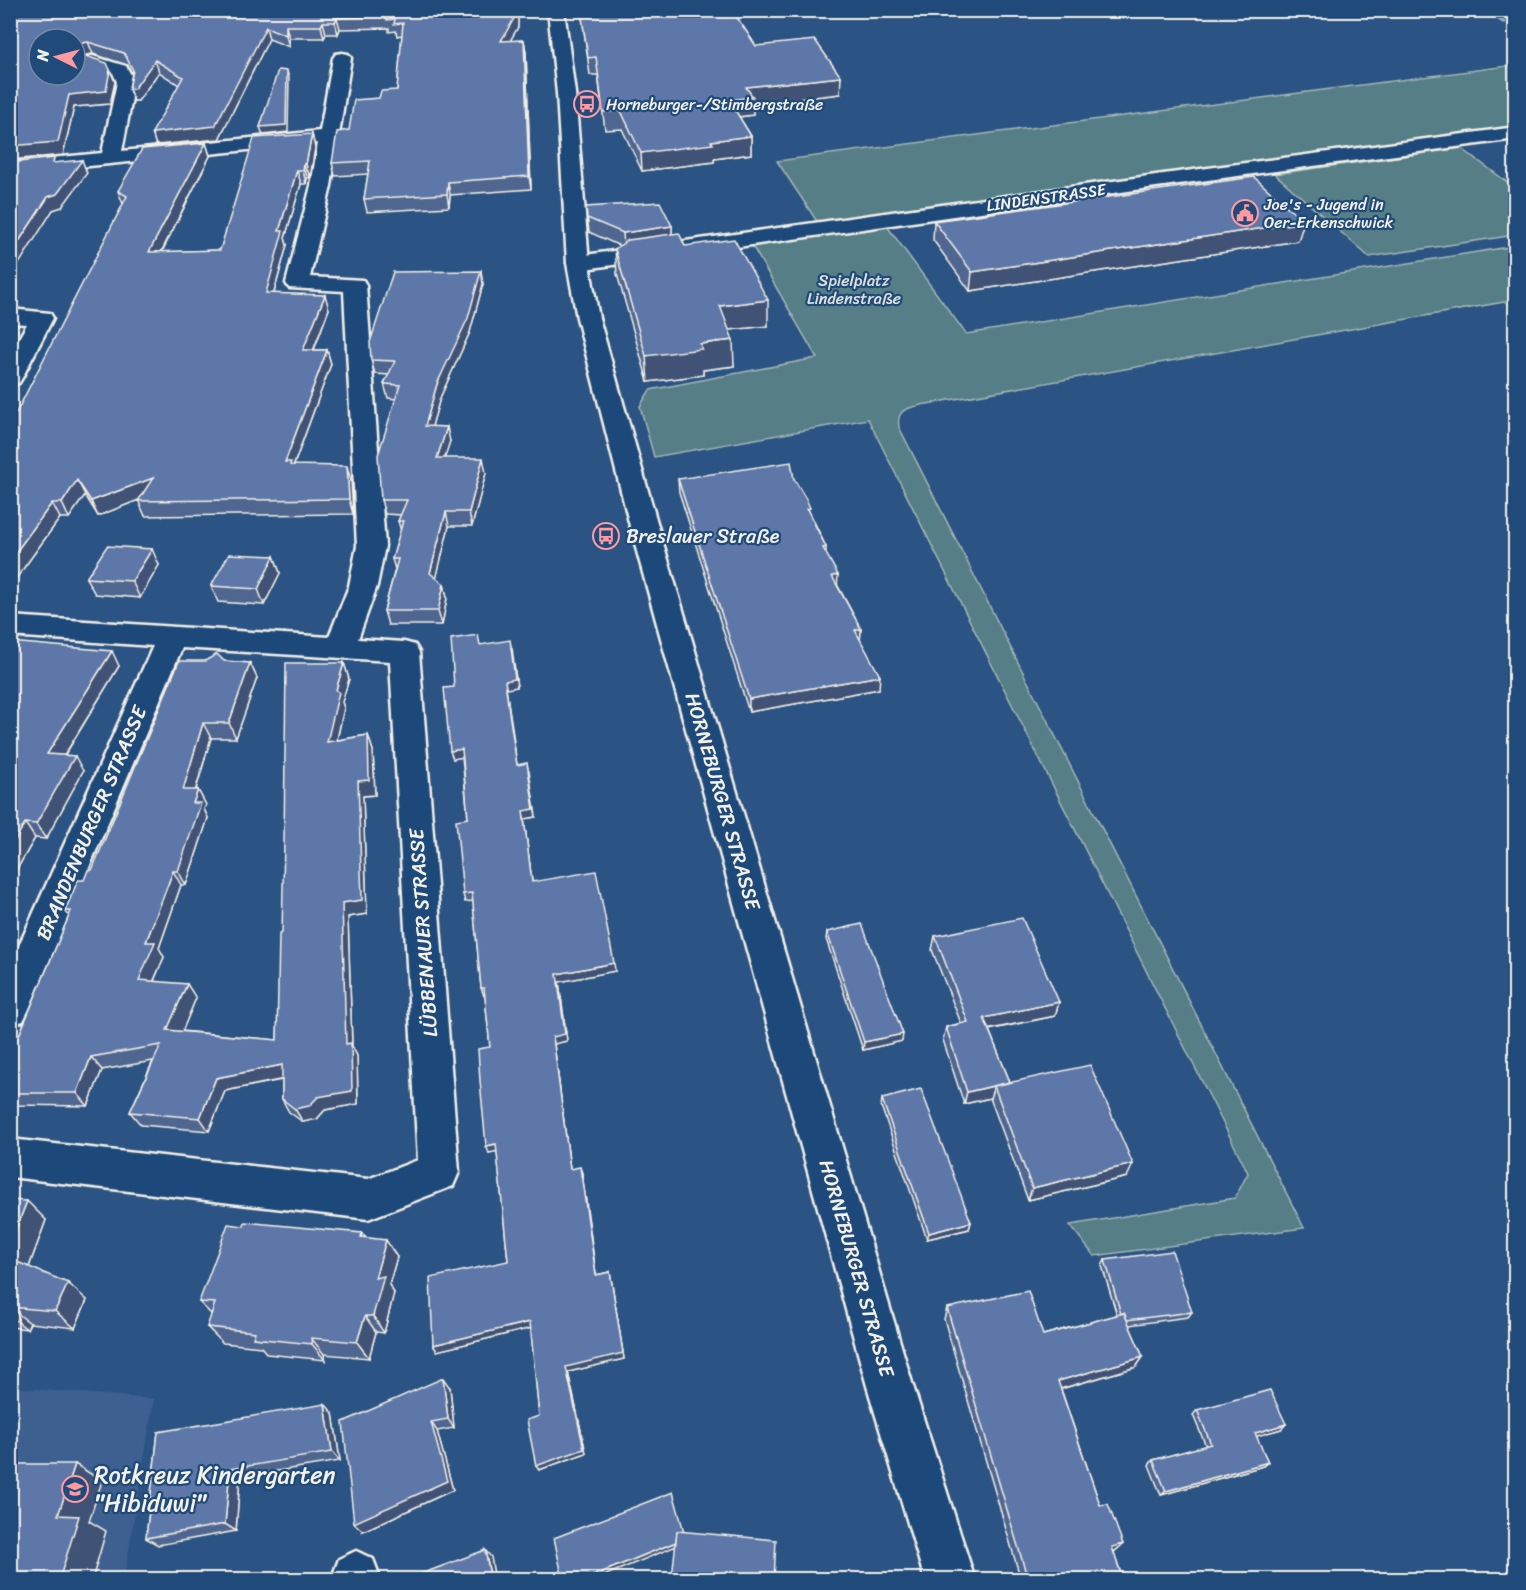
<svg xmlns="http://www.w3.org/2000/svg" width="1526" height="1590" viewBox="0 0 1526 1590" font-family="Sriracha,sans-serif">
	<style>
		.built { fill: #3e6190 }
		.green { fill: #557e86; stroke: #a4b8b7; stroke-width: 1.5 }
		.lines { fill: none; stroke-linecap: round; stroke-linejoin: round }
		.stream { fill: #8cabbf; fill-rule: evenodd }
		.minor-casing { stroke: #f4f1e8; stroke-width: 5 }
		.primary-casing { stroke: #f4f1e8; stroke-width: 5 }
		.minor { fill: #1f4a7a; fill-rule: evenodd }
		.primary { fill: #1f4a7a; fill-rule: evenodd }
		.wall { fill: #506690; stroke: #f4f1e8; stroke-width: 1.5 }
		.shaded-wall { fill: #415376; stroke: #f4f1e8; stroke-width: 1.5 }
		.building { fill: #5d77a8; stroke: #f4f1e8; stroke-width: 1.5; fill-rule: evenodd }
		.labels { text-anchor: middle; stroke-width: 4.5; stroke-linejoin: round; paint-order: stroke }
		.far-poi-label { font-size: 16px; fill: #f4f1e8; stroke: #1f4a7a; text-anchor: start }
		.far-street-label { font-size: 16px; fill: #f4f1e8; stroke: #1f4a7a }
		.far-park-label { font-size: 16px; fill: #dce0d9; stroke: #1f4a7a }
		.poi-label { font-size: 20px; fill: #f4f1e8; stroke: #1f4a7a; text-anchor: start }
		.street-label { font-size: 20px; fill: #f4f1e8; stroke: #1f4a7a }
		.near-poi-label { font-size: 24px; fill: #f4f1e8; stroke: #1f4a7a; text-anchor: start }
	</style>
	<rect width="100%" height="100%" fill="#2b5383"/>
	<filter id="ink" filterUnits="userSpaceOnUse"><feTurbulence type="fractalNoise" baseFrequency=".0167" numOctaves="2"/><feDisplacementMap in="SourceGraphic" scale="12" xChannelSelector="R" yChannelSelector="G"/><feConvolveMatrix kernelMatrix="1 2 1 2 8 2 1 2 1" color-interpolation-filters="sRGB"/></filter>
	<g filter="url(#ink)">
		<path class="built" d="M 10,1387 L 154,1399 L 124,1579 L 11,1579 Z"/>
		<g class="green">
			<path d="M 1515,65 L 1515,126 L 818,223 L 777,161 Z"/>
			<path d="M 1461,148 L 1515,188 L 1515,235 L 1369,257 L 1275,174 Z"/>
			<path d="M 884,222 L 966,334 L 1515,246 L 1515,300 L 921,405 C 907,408 896,410 899,427 L 1304,1228 L 1094,1256 L 1070,1225 L 1235,1198 L 1248,1173 C 1123,921 994,671 868,419 L 654,457 L 640,406 L 650,390 L 817,358 L 750,242 Z"/>
		</g>
		<g class="lines">
			<path class="stream" d="M 1482,10 L 1490,10 L 1508,23 L 1503,24 Z"/>
			<defs>
				<g id="minor">
					<path d="M 342,53 L 348,54 L 351,58 L 331,186 L 310,277 L 363,280 L 366,285 L 385,546 L 377,586 L 358,639 L 404,642 L 415,645 L 419,652 L 459,1172 L 453,1186 L 368,1219 L 10,1177 L 10,1139 L 368,1179 L 418,1160 L 390,661 L 182,648 L 29,1009 L 23,1021 L 10,1025 L 10,966 L 153,646 L 10,636 L 10,616 L 329,637 L 349,586 L 357,546 L 344,291 L 289,288 L 286,283 L 311,186 L 318,143 L 10,174 L 10,162 L 102,153 L 117,82 L 113,73 L 86,65 L 83,61 L 86,57 L 92,56 L 126,66 L 135,82 L 122,151 L 320,131 L 333,58 L 336,54 Z"/>
					<path d="M 1516,127 L 1516,139 L 1156,187 L 578,270 L 570,268 L 567,263 L 570,258 L 578,256 L 1156,175 Z"/>
					<path d="M 10,309 L 50,313 L 53,318 L 22,378 L 19,383 L 10,385 L 10,355 L 27,324 L 10,323 Z"/>
					<path d="M 356,1551 L 373,1559 L 381,1580 L 331,1580 L 339,1559 Z"/>
				</g>
				<path id="primary" d="M 548,10 L 564,10 L 575,93 L 589,263 L 599,318 L 658,526 L 913,1386 L 975,1580 L 925,1580 L 867,1386 L 630,526 L 577,318 L 567,263 L 557,93 Z"/>
			</defs>
			<use href="#minor" class="minor-casing"/>
			<use href="#primary" class="primary-casing"/>
			<use href="#minor" class="minor"/>
			<use href="#primary" class="primary"/>
		</g>
		<g class="wall">
			<path d="M 10,10 L 518,10 L 518,27 L 510,41 L 524,40 L 526,52 L 531,189 L 450,195 L 449,207 L 367,212 L 364,199 L 368,174 L 335,176 L 332,163 L 349,130 L 379,98 L 397,90 L 402,35 L 397,36 L 396,31 L 389,32 L 389,28 L 340,29 L 338,34 L 326,34 L 324,38 L 289,38 L 289,47 L 269,39 L 219,139 L 156,145 L 152,133 L 179,85 L 159,72 L 138,101 L 134,101 L 129,89 L 132,73 L 128,65 L 93,54 L 86,55 L 85,56 L 110,70 L 115,82 L 110,104 L 74,107 L 63,155 Z"/>
			<path d="M 581,10 L 732,10 L 756,46 L 840,94 L 753,104 L 753,115 L 739,117 L 751,136 L 751,154 L 714,159 L 714,162 L 642,171 L 622,129 L 605,130 L 598,75 L 590,75 Z"/>
			<path d="M 312,134 L 315,148 L 310,178 L 307,178 L 306,184 L 301,184 L 285,238 L 287,245 L 274,293 L 329,309 L 314,350 L 327,350 L 331,364 L 294,465 L 351,481 L 353,514 L 145,516 L 138,500 L 98,516 L 85,495 L 69,518 L 60,518 L 10,587 L 123,204 L 118,191 L 206,143 L 210,156 L 162,252 L 220,250 Z"/>
			<path d="M 586,207 L 672,226 L 672,234 L 768,326 L 729,330 L 734,366 L 703,370 L 703,375 L 648,382 L 617,274 L 615,249 L 620,246 L 589,232 Z"/>
			<path d="M 934,221 L 1298,241 L 970,291 L 933,240 Z"/>
			<path d="M 483,284 L 470,332 L 440,398 L 432,426 L 450,441 L 444,458 L 486,473 L 472,526 L 449,526 L 436,578 L 444,584 L 447,598 L 442,625 L 388,625 L 384,611 L 395,569 L 392,559 L 401,531 L 398,521 L 401,515 L 385,514 L 381,500 L 396,399 L 388,398 L 384,384 L 389,375 L 375,374 L 371,360 Z"/>
			<path d="M 678,479 L 794,479 L 826,547 L 826,554 L 838,586 L 861,629 L 860,640 L 879,689 L 749,712 L 679,492 Z"/>
			<path d="M 274,556 L 280,573 L 264,605 L 218,602 L 211,586 Z"/>
			<path d="M 159,565 L 140,598 L 95,594 L 86,578 Z"/>
			<path d="M 10,642 L 119,666 L 65,755 L 83,771 L 46,839 L 35,838 L 10,881 Z"/>
			<path d="M 481,645 L 512,648 L 517,687 L 506,689 L 512,727 L 517,765 L 529,771 L 536,817 L 524,819 L 532,882 L 615,971 L 559,982 L 567,1041 L 554,1044 L 570,1169 L 582,1173 L 596,1275 L 610,1272 L 624,1359 L 568,1372 L 586,1453 L 539,1470 L 539,1416 L 531,1328 L 437,1351 L 433,1345 L 508,1261 L 497,1151 L 489,1153 L 490,1047 L 485,996 L 484,996 L 481,988 L 473,901 L 465,902 L 463,894 L 468,818 L 462,757 L 453,759 L 454,687 Z"/>
			<path d="M 224,661 L 250,663 L 257,678 L 236,738 L 211,738 L 196,790 L 198,790 L 206,805 L 204,809 L 208,818 L 186,885 L 181,885 L 159,948 L 164,957 L 154,981 L 196,998 L 182,1031 L 277,1040 L 282,933 L 344,663 L 349,679 L 342,702 L 344,708 L 337,740 L 368,735 L 373,751 L 375,795 L 363,796 L 367,914 L 348,917 L 352,1046 L 357,1056 L 358,1104 L 325,1110 L 317,1119 L 303,1122 L 289,1112 L 282,1099 L 282,1080 L 225,1091 L 209,1131 L 141,1125 L 130,1112 L 153,1061 L 102,1070 L 88,1106 L 10,1105 L 10,1057 L 69,916 L 65,911 L 92,870 Z"/>
			<path d="M 827,932 L 902,1041 L 863,1050 L 826,939 Z"/>
			<path d="M 935,936 L 1059,1002 L 1055,1016 L 989,1030 L 1010,1082 L 1127,1177 L 1028,1200 L 990,1098 L 964,1104 L 943,1040 L 946,1027 L 961,1023 L 932,950 Z"/>
			<path d="M 882,1099 L 971,1222 L 969,1229 L 927,1239 L 881,1106 Z"/>
			<path d="M 10,1200 L 46,1220 L 29,1267 L 87,1300 L 75,1328 L 30,1323 L 27,1329 L 10,1327 Z"/>
			<path d="M 244,1226 L 362,1233 L 365,1237 L 397,1257 L 389,1285 L 394,1293 L 384,1333 L 376,1332 L 369,1358 L 324,1354 L 325,1360 L 267,1354 L 261,1347 L 223,1343 L 207,1327 L 212,1315 L 199,1302 Z"/>
			<path d="M 1105,1260 L 1192,1312 L 1188,1317 L 1129,1325 L 1143,1357 L 1136,1367 L 1061,1389 L 1100,1505 L 1123,1544 L 1114,1552 L 1123,1580 L 1021,1580 L 944,1319 L 947,1308 L 1043,1335 L 1117,1315 L 1102,1266 Z"/>
			<path d="M 450,1388 L 454,1428 L 437,1431 L 453,1490 L 363,1531 Z"/>
			<path d="M 1197,1410 L 1286,1424 L 1281,1429 L 1256,1436 L 1268,1462 L 1263,1466 L 1161,1495 L 1149,1465 L 1153,1460 L 1206,1446 L 1193,1415 Z"/>
			<path d="M 333,1413 L 340,1461 L 240,1477 L 236,1531 L 158,1545 L 146,1538 L 158,1432 Z"/>
		</g>
		<g class="shaded-wall">
			<path d="M 516,10 L 518,10 L 518,27 L 503,53 L 501,41 Z"/>
			<path d="M 337,18 L 340,29 L 338,34 L 335,22 Z"/>
			<path d="M 323,22 L 326,34 L 324,38 L 321,26 Z"/>
			<path d="M 286,26 L 289,38 L 289,47 L 286,35 Z"/>
			<path d="M 266,27 L 269,39 L 219,139 L 156,145 L 152,133 Z"/>
			<path d="M 524,40 L 526,52 L 531,189 L 529,176 Z"/>
			<path d="M 88,42 L 93,54 L 86,55 L 81,61 L 76,49 L 81,43 Z"/>
			<path d="M 155,60 L 159,72 L 138,101 L 134,101 L 129,89 Z"/>
			<path d="M 110,70 L 115,82 L 110,104 L 74,107 L 63,155 L 10,160 L 10,146 L 69,95 Z"/>
			<path d="M 287,71 L 289,78 L 288,132 L 263,135 L 260,127 Z"/>
			<path d="M 841,77 L 840,94 L 753,104 L 753,115 L 730,118 L 729,100 L 746,87 Z"/>
			<path d="M 312,134 L 315,148 L 310,178 L 306,164 Z"/>
			<path d="M 751,136 L 751,154 L 714,159 L 714,162 L 642,171 L 641,153 L 711,141 Z"/>
			<path d="M 206,143 L 210,156 L 154,266 L 149,252 Z"/>
			<path d="M 82,160 L 87,173 L 62,207 L 53,210 L 10,278 L 10,255 L 48,197 Z"/>
			<path d="M 304,164 L 307,178 L 306,184 L 303,170 Z"/>
			<path d="M 297,170 L 301,184 L 285,238 L 287,245 L 270,307 L 266,293 L 279,231 Z"/>
			<path d="M 448,182 L 450,195 L 449,207 L 447,194 Z"/>
			<path d="M 1304,222 L 1298,241 L 970,291 L 972,272 Z"/>
			<path d="M 672,226 L 672,240 L 624,247 L 623,233 Z"/>
			<path d="M 481,271 L 483,284 L 470,332 L 440,398 L 428,440 L 425,426 L 437,384 Z"/>
			<path d="M 325,295 L 329,309 L 308,364 L 303,350 Z"/>
			<path d="M 768,300 L 768,326 L 720,331 L 720,306 Z"/>
			<path d="M 11,318 L 18,331 L 10,340 L 10,319 Z"/>
			<path d="M 733,340 L 734,366 L 703,370 L 703,375 L 648,382 L 646,356 L 700,344 Z"/>
			<path d="M 327,350 L 331,364 L 293,467 L 285,462 Z"/>
			<path d="M 447,427 L 450,441 L 440,473 L 437,458 Z"/>
			<path d="M 483,458 L 486,473 L 472,526 L 469,512 Z"/>
			<path d="M 347,466 L 351,481 L 353,514 L 349,499 Z"/>
			<path d="M 153,478 L 159,492 L 98,516 L 91,501 Z"/>
			<path d="M 77,480 L 85,495 L 69,518 L 62,503 Z"/>
			<path d="M 52,503 L 60,518 L 10,587 L 10,560 Z"/>
			<path d="M 446,512 L 449,526 L 434,588 L 430,573 Z"/>
			<path d="M 152,549 L 159,565 L 140,598 L 132,581 Z"/>
			<path d="M 274,556 L 280,573 L 264,605 L 258,589 Z"/>
			<path d="M 838,575 L 837,589 L 832,576 Z"/>
			<path d="M 444,584 L 447,598 L 442,625 L 438,611 Z"/>
			<path d="M 861,629 L 860,643 L 855,630 Z"/>
			<path d="M 510,640 L 517,687 L 506,689 L 518,773 L 505,681 Z"/>
			<path d="M 112,651 L 119,666 L 56,769 L 47,754 Z"/>
			<path d="M 250,663 L 257,678 L 236,738 L 229,723 Z"/>
			<path d="M 344,663 L 349,679 L 342,702 L 344,708 L 333,757 L 327,742 L 336,690 Z"/>
			<path d="M 880,676 L 879,689 L 749,712 L 749,699 Z"/>
			<path d="M 203,723 L 211,738 L 191,805 L 183,790 Z"/>
			<path d="M 368,735 L 373,751 L 375,795 L 363,796 L 367,914 L 348,917 L 352,1046 L 357,1056 L 358,1104 L 325,1110 L 317,1119 L 303,1122 L 295,1109 L 342,903 L 358,781 Z"/>
			<path d="M 462,749 L 464,757 L 453,759 L 450,751 Z"/>
			<path d="M 75,756 L 83,771 L 46,839 L 36,824 Z"/>
			<path d="M 527,763 L 536,817 L 524,819 L 533,890 L 523,811 Z"/>
			<path d="M 198,790 L 206,805 L 204,809 L 208,818 L 186,885 L 178,871 L 193,803 Z"/>
			<path d="M 25,823 L 35,838 L 10,881 L 10,849 Z"/>
			<path d="M 173,871 L 181,885 L 159,948 L 164,957 L 148,994 L 139,980 L 146,942 Z"/>
			<path d="M 614,963 L 615,971 L 559,982 L 567,1041 L 554,1044 L 571,1176 L 570,1169 L 553,1037 L 557,974 Z"/>
			<path d="M 187,984 L 196,998 L 177,1044 L 167,1030 Z"/>
			<path d="M 1059,1002 L 1055,1016 L 981,1031 L 984,1018 Z"/>
			<path d="M 903,1034 L 902,1041 L 863,1050 L 864,1042 Z"/>
			<path d="M 91,1057 L 102,1070 L 88,1106 L 77,1093 Z"/>
			<path d="M 282,1065 L 289,1078 L 225,1091 L 209,1131 L 200,1118 L 216,1078 Z"/>
			<path d="M 994,1086 L 990,1098 L 964,1104 L 967,1092 Z"/>
			<path d="M 496,1144 L 499,1151 L 489,1153 L 486,1146 Z"/>
			<path d="M 1133,1164 L 1127,1177 L 1028,1200 L 1032,1188 Z"/>
			<path d="M 580,1167 L 582,1173 L 597,1281 L 596,1275 Z"/>
			<path d="M 27,1201 L 46,1220 L 26,1275 L 10,1262 L 10,1244 Z"/>
			<path d="M 971,1222 L 969,1229 L 927,1239 L 929,1233 Z"/>
			<path d="M 386,1240 L 397,1257 L 389,1285 L 394,1293 L 384,1333 L 373,1316 L 375,1278 Z"/>
			<path d="M 610,1272 L 624,1359 L 568,1372 L 586,1453 L 539,1470 L 536,1466 L 566,1367 Z"/>
			<path d="M 68,1283 L 87,1300 L 75,1328 L 55,1311 Z"/>
			<path d="M 10,1308 L 30,1323 L 27,1329 L 10,1316 Z"/>
			<path d="M 365,1316 L 376,1332 L 369,1358 L 357,1342 Z"/>
			<path d="M 530,1322 L 532,1328 L 437,1351 L 433,1345 Z"/>
			<path d="M 311,1338 L 324,1354 L 325,1360 L 312,1344 Z"/>
			<path d="M 1143,1357 L 1136,1367 L 1053,1391 L 1058,1381 Z"/>
			<path d="M 443,1378 L 450,1388 L 454,1428 L 448,1419 Z"/>
			<path d="M 325,1404 L 333,1413 L 340,1461 L 332,1452 Z"/>
			<path d="M 431,1422 L 437,1431 L 453,1490 L 363,1531 L 354,1523 Z"/>
			<path d="M 1286,1424 L 1281,1429 L 1250,1438 L 1255,1433 Z"/>
			<path d="M 1268,1462 L 1263,1466 L 1161,1495 L 1166,1491 Z"/>
			<path d="M 75,1464 L 102,1481 L 89,1521 L 106,1531 L 92,1580 L 59,1580 L 58,1515 Z"/>
			<path d="M 230,1469 L 240,1477 L 236,1531 L 225,1524 Z"/>
			<path d="M 686,1538 L 686,1542 L 594,1580 L 583,1580 Z"/>
			<path d="M 1123,1544 L 1115,1551 L 1105,1554 L 1112,1547 Z"/>
			<path d="M 485,1550 L 491,1557 L 495,1580 L 491,1580 Z"/>
		</g>
		<g class="building">
			<path d="M 10,10 L 516,10 L 516,15 L 501,41 L 524,40 L 529,176 L 448,182 L 447,194 L 364,199 L 370,161 L 332,163 L 337,132 L 349,130 L 354,100 L 379,98 L 381,91 L 397,90 L 403,23 L 394,24 L 395,19 L 387,20 L 387,16 L 337,18 L 335,22 L 323,22 L 321,26 L 286,26 L 286,35 L 266,27 L 215,126 L 152,133 L 183,77 L 155,60 L 134,89 L 129,89 L 133,70 L 124,53 L 88,42 L 81,43 L 76,49 L 80,54 L 107,63 L 110,70 L 106,91 L 69,95 L 58,142 L 10,146 ZM 39,39 L 75,39 L 75,75 L 39,75 Z"/>
			<path d="M 581,10 L 732,10 L 756,46 L 815,40 L 841,77 L 746,87 L 753,97 L 729,100 L 751,136 L 711,141 L 713,144 L 641,153 L 621,111 L 603,112 L 596,57 L 588,58 Z"/>
			<path d="M 278,70 L 287,71 L 286,125 L 260,127 Z"/>
			<path d="M 312,134 L 306,164 L 304,164 L 303,170 L 297,170 L 279,231 L 283,231 L 266,293 L 325,295 L 303,350 L 327,350 L 285,462 L 291,462 L 290,465 L 347,466 L 349,499 L 138,501 L 153,478 L 91,501 L 77,480 L 62,503 L 52,503 L 10,560 L 10,425 L 127,196 L 118,191 L 142,149 L 206,143 L 149,252 L 220,250 L 254,138 Z"/>
			<path d="M 54,158 L 53,163 L 82,160 L 57,194 L 48,197 L 10,255 L 10,163 Z"/>
			<path d="M 1254,177 L 1304,222 L 972,272 L 934,221 Z"/>
			<path d="M 660,202 L 672,226 L 623,233 L 587,218 L 586,207 Z"/>
			<path d="M 679,233 L 685,246 L 734,239 L 768,300 L 720,306 L 733,340 L 700,344 L 702,349 L 646,356 L 615,249 L 628,240 Z"/>
			<path d="M 481,271 L 468,318 L 437,384 L 425,426 L 447,427 L 437,458 L 483,458 L 469,512 L 446,512 L 430,573 L 444,584 L 438,611 L 384,611 L 398,559 L 392,559 L 403,521 L 398,521 L 407,500 L 381,500 L 378,455 L 400,385 L 384,384 L 395,361 L 371,360 L 370,342 L 393,272 Z"/>
			<path d="M 791,462 L 794,479 L 806,499 L 810,508 L 807,509 L 826,547 L 823,548 L 838,575 L 832,576 L 861,629 L 855,630 L 880,676 L 749,699 L 678,479 Z"/>
			<path d="M 107,546 L 152,549 L 132,581 L 86,578 Z"/>
			<path d="M 229,554 L 274,556 L 258,589 L 211,586 Z"/>
			<path d="M 478,635 L 480,645 L 510,640 L 515,679 L 505,681 L 510,719 L 517,765 L 527,763 L 534,809 L 523,811 L 532,882 L 596,871 L 614,963 L 557,974 L 565,1034 L 553,1037 L 570,1169 L 580,1167 L 596,1275 L 610,1272 L 623,1353 L 566,1367 L 584,1449 L 536,1466 L 527,1420 L 539,1416 L 530,1322 L 433,1345 L 430,1278 L 508,1261 L 496,1144 L 486,1146 L 480,1081 L 478,1049 L 490,1047 L 484,988 L 481,988 L 472,893 L 463,894 L 456,820 L 468,818 L 462,749 L 450,751 L 444,688 L 454,687 L 451,639 Z"/>
			<path d="M 10,642 L 112,651 L 47,754 L 75,756 L 36,824 L 25,823 L 10,849 L 10,692 L 12,690 L 10,690 Z"/>
			<path d="M 217,654 L 224,661 L 250,663 L 229,723 L 203,723 L 183,790 L 198,790 L 193,803 L 201,803 L 178,871 L 173,871 L 146,942 L 155,942 L 139,980 L 187,984 L 167,1030 L 277,1040 L 279,934 L 282,933 L 284,841 L 286,663 L 344,663 L 336,690 L 339,692 L 327,742 L 368,735 L 369,780 L 358,781 L 362,900 L 342,903 L 346,1044 L 351,1043 L 352,1091 L 318,1097 L 309,1106 L 295,1109 L 282,1099 L 282,1065 L 216,1078 L 200,1118 L 130,1112 L 161,1045 L 91,1057 L 77,1093 L 10,1093 L 10,1057 L 71,911 L 65,911 L 78,880 L 84,880 L 88,870 L 92,870 L 179,661 L 205,661 Z"/>
			<path d="M 1022,918 L 1059,1002 L 984,1018 L 1010,1082 L 967,1092 L 946,1027 L 968,1022 L 935,936 Z"/>
			<path d="M 862,924 L 903,1034 L 864,1042 L 827,932 Z"/>
			<path d="M 1090,1065 L 1133,1164 L 1032,1188 L 994,1086 Z"/>
			<path d="M 921,1089 L 971,1222 L 929,1233 L 882,1099 Z"/>
			<path d="M 10,1200 L 27,1201 L 10,1244 Z"/>
			<path d="M 245,1222 L 362,1233 L 361,1237 L 386,1240 L 375,1278 L 384,1276 L 373,1316 L 365,1316 L 357,1342 L 311,1338 L 312,1344 L 253,1338 L 255,1332 L 207,1327 L 215,1303 L 199,1302 L 228,1224 L 244,1226 Z"/>
			<path d="M 1172,1251 L 1192,1312 L 1127,1320 L 1124,1313 L 1121,1314 L 1105,1260 Z"/>
			<path d="M 10,1259 L 68,1283 L 55,1311 L 10,1307 Z"/>
			<path d="M 1028,1291 L 1043,1335 L 1124,1313 L 1143,1357 L 1058,1381 L 1100,1505 L 1108,1504 L 1123,1544 L 1112,1547 L 1123,1580 L 1028,1580 L 947,1308 Z"/>
			<path d="M 443,1378 L 448,1419 L 431,1422 L 447,1481 L 354,1523 L 343,1422 Z"/>
			<path d="M 1270,1390 L 1286,1424 L 1255,1433 L 1268,1462 L 1166,1491 L 1153,1460 L 1211,1444 L 1197,1410 Z"/>
			<path d="M 325,1404 L 332,1452 L 230,1469 L 225,1524 L 146,1538 L 158,1432 Z"/>
			<path d="M 10,1464 L 75,1464 L 58,1515 L 79,1516 L 59,1580 L 10,1580 Z"/>
			<path d="M 673,1492 L 684,1532 L 677,1531 L 676,1542 L 583,1580 L 563,1580 L 554,1538 Z"/>
			<path d="M 677,1531 L 776,1540 L 774,1580 L 688,1580 L 672,1578 Z"/>
			<path d="M 485,1550 L 491,1580 L 405,1580 Z"/>
		</g>
	</g>
	<defs>
		<symbol id="bus-ring" viewBox="-11 -11 22 22"><circle r="9.5" fill="#1f4a7a" stroke="#ff9aa2" stroke-width="1.5"/><path d="M-5-6H5V4H4V6H2V4H-2V6H-4V4H-5ZM-3.5-4V0h7V-4ZM-3.5 1.2v1.5H-2V1.2ZM2 1.2v1.5H3.5V1.2Z" fill="#ff9aa2"/></symbol>
		<symbol id="civic-ring" viewBox="-11 -11 22 22"><circle r="9.5" fill="#1f4a7a" stroke="#ff9aa2" stroke-width="1.5"/><path d="M-.6-6.5H3V-4.5H.6V-3L4-1V1h2V6H-6V1h2V-1L-.6-3ZM-1.2 2.5V6h2.4V2.5Z" fill="#ff9aa2"/></symbol>
		<symbol id="school-ring" viewBox="-11 -11 22 22"><circle r="9.5" fill="#1f4a7a" stroke="#ff9aa2" stroke-width="1.5"/><path d="M0-5L7-2L0 1L-7-2ZM-4 1L0 2.5L4 1V4Q0 6-4 4Z" fill="#ff9aa2"/></symbol>
	</defs>
	<g fill-rule="evenodd">
		<use href="#bus-ring" x="572" y="89" width="30" height="30"/>
		<use href="#civic-ring" x="1230" y="198" width="30" height="30"/>
		<use href="#bus-ring" x="591" y="521" width="30" height="30"/>
		<use href="#school-ring" x="60" y="1474" width="30" height="30"/>
	</g>
	<g class="labels">
		<g class="far-poi-label">
			<text x="606" y="110">Horneburger-/Stimbergstraße</text>
			<text x="1264" y="210">Joe's - Jugend in<tspan x="1264" dy="18">Oer-Erkenschwick</tspan></text>
		</g>
		<g class="far-street-label">
			<text transform="translate(1046 197) rotate(-8)" y="6">LINDENSTRASSE</text>
		</g>
		<g class="far-park-label">
			<text x="854" y="286">Spielplatz<tspan x="854" dy="18">Lindenstraße</tspan></text>
		</g>
		<g class="poi-label">
			<text x="626" y="543">Breslauer Straße</text>
		</g>
		<g class="street-label">
			<text transform="translate(723 801) rotate(74)" y="7">HORNEBURGER STRASSE</text>
			<text transform="translate(91 823) rotate(-67)" y="7">BRANDENBURGER STRASSE</text>
			<text transform="translate(423 933) rotate(-94)" y="7">LÜBBENAUER STRASSE</text>
			<text transform="translate(857 1268) rotate(74)" y="7">HORNEBURGER STRASSE</text>
		</g>
		<g class="near-poi-label">
			<text x="94" y="1483">Rotkreuz Kindergarten<tspan x="94" dy="28">"Hibiduwi"</tspan></text>
		</g>
	</g>
	<rect width="1526" height="1590" fill="none" stroke="#1f4a7a" stroke-width="36"/>
	<rect x="18" y="18" width="1490" height="1554" fill="none" stroke="#f4f1e8" stroke-width="2" filter="url(#ink)"/>
	<g transform="translate(57 57) rotate(276)"><circle r="28" fill="#1f4a7a" stroke="#748da6" stroke-width="1.5"/>
	<path d="M0-4.5L10 22L0 15L-10 22Z" fill="#ff9aa2"/>
	<text y="-9" font-size="16" font-weight="bold" text-anchor="middle" fill="#f4f1e8">N</text>
	</g>
</svg>
